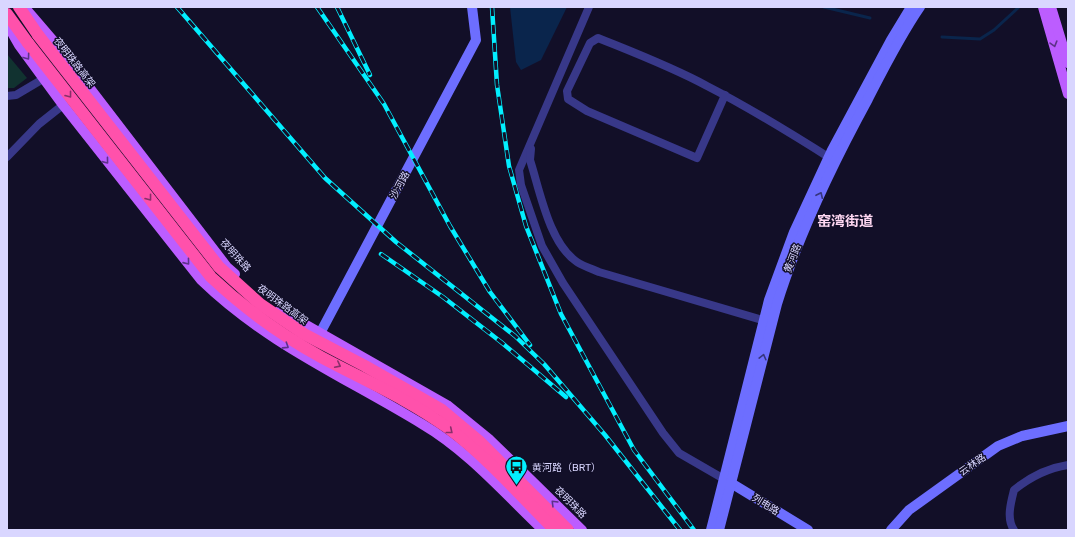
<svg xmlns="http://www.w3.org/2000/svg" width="1075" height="537" viewBox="0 0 1075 537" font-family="Rubik,'Noto Sans SC',sans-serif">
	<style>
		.green { fill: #113230 }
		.water { fill: #0a254c }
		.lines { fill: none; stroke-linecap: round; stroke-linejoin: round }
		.stream { stroke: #0a254c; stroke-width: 3 }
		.street { stroke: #383889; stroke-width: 8 }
		.secondary { stroke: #6d6eff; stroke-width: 10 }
		.primary { stroke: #bc5dff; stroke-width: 10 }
		.highway { stroke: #ff51ab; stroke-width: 12 }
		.rail-casing { stroke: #02efff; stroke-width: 4.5 }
		.rail { stroke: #120f28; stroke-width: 3; stroke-dasharray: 9; stroke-linecap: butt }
		.highway-bridge { stroke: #ff51ab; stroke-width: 12 }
		.oneway { stroke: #5e3289 }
		.oneway2 { stroke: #88306a }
		.oneway3 { stroke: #36357e }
		.labels { text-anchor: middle; stroke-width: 3; stroke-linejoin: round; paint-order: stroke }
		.street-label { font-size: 10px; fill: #d9d6ff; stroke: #120f28 }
		.poi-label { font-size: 10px; fill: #d9d6ff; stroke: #120f28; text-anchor: start }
		.district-label { font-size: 14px; font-weight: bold; fill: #ffd8f2; stroke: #120f28 }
	</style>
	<rect width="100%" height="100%" fill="#120f28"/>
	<path class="green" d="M 7,54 L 27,78 L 14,88 L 7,88 Z"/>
	<path class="water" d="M 510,7 L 567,7 L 541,60 L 521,70 L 516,62 Z"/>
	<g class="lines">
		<g class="stream">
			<path d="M 824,7 L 870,18"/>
			<path d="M 942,37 L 980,39 L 994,30 L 1019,7"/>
		</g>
		<g class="street">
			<path d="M 589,7 L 519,170 L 521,185 L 542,246 L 563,283 L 663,433 L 679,453 L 724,479"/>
			<path d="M 725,95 L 697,158 L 587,111 L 568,99 L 567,91 L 590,43 L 598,38 C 635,53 672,67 707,86 C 750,108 792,134 833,160"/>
			<path d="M 7,96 L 16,95 L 43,79"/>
			<path d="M 531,149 L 530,160 C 540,191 549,243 577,262 C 583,266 592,269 599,272 L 769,322"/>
			<path d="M 7,157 L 39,124 L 63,105"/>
			<path d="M 1014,530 C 1006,519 1011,502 1014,490 C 1030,477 1048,468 1068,465"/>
		</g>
		<g class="secondary">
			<path d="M 317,339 L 476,40 L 472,7"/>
			<path d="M 726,480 L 808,530"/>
			<path d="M 711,530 L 769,300 L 794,232 L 832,150 L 891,40 L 911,7"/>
			<path d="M 719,530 L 777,304 C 799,233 832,165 868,99 C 884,68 900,36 920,7"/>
			<path d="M 891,530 L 909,510 L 998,446 L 1022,436 L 1068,426"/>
		</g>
		<g class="primary">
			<path d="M 1043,7 L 1068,94"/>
			<path d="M 1051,7 L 1068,63"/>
			<path d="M 26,9 L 56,44 L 227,267 L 235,274"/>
			<path d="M 7,24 L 19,45 L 63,105 L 201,280 C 267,344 345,377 422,424 C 468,451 504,493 543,530"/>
			<path d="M 280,310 L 447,405 L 490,440 L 582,530"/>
		</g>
		<g class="highway">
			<path d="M 19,7 L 38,35"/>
			<path d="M 7,14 L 28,43"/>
		</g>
		<defs>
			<g id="rail">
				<path d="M 177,7 L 325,178 L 396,242 L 515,336 L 544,364 L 605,435 L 680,530"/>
				<path d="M 317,7 L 384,104 L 450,226 L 490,292 L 530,345"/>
				<path d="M 337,7 L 370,75"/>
				<path d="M 492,7 L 497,85 L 509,166 L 526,226 L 561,314 L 634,450 L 694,530"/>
				<path d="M 381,254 L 443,297 L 501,342 L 566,397"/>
			</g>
		</defs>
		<use href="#rail" class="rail-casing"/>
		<use href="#rail" class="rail"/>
		<g class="highway-bridge">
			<path d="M 38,35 L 219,267 L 260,304 L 304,334 L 365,366 L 442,410 L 479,441 L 568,530"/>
			<path d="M 28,43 L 211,277 C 244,308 281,335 321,357 C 364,380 408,399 448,428 C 487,457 521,496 555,530"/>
		</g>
	</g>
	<defs><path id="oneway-chevron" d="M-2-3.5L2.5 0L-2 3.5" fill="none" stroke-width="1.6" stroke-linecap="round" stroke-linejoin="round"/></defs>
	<g class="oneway">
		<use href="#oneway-chevron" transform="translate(1054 44) rotate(74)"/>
		<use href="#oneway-chevron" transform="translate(27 57) rotate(54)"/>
		<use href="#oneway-chevron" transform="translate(106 161) rotate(51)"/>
		<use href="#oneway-chevron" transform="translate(187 262) rotate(51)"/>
		<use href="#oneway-chevron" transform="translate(286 346) rotate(33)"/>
		<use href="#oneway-chevron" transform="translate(554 503) rotate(-135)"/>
	</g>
	<g class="oneway2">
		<use href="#oneway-chevron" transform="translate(69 95) rotate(52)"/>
		<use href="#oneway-chevron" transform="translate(149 198) rotate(52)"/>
		<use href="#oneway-chevron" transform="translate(338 365) rotate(27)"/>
		<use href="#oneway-chevron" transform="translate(450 431) rotate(39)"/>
	</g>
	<g class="oneway3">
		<use href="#oneway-chevron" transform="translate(820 195) rotate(-65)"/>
		<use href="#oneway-chevron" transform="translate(763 357) rotate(-76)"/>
	</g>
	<defs>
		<symbol id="bus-pin" viewBox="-11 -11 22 30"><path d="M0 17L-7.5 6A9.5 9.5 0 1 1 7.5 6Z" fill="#02efff" stroke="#120f28"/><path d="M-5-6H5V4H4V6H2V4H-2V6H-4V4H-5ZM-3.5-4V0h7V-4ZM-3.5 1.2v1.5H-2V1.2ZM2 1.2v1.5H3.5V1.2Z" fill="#111"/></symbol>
	</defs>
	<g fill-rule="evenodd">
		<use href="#bus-pin" x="504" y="454" width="25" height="34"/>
	</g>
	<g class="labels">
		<g class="street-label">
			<text transform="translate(75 62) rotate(52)" y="4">夜明珠路高架</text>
			<text transform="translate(399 185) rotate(-62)" y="4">沙河路</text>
			<text transform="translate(236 255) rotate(48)" y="4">夜明珠路</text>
			<text transform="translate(792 258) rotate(-69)" y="4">黄河路</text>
			<text transform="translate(283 304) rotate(36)" y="4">夜明珠路高架</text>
			<text transform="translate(972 464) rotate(-35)" y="4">云林路</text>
			<text transform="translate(571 502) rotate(45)" y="4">夜明珠路</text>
			<text transform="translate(766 504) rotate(32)" y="4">列电路</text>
		</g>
		<g class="poi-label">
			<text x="532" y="471">黄河路（BRT）</text>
		</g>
		<g class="district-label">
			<text x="845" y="226">窑湾街道</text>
		</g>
	</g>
	<rect width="1075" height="537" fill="none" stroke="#d9d6ff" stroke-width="16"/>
</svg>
